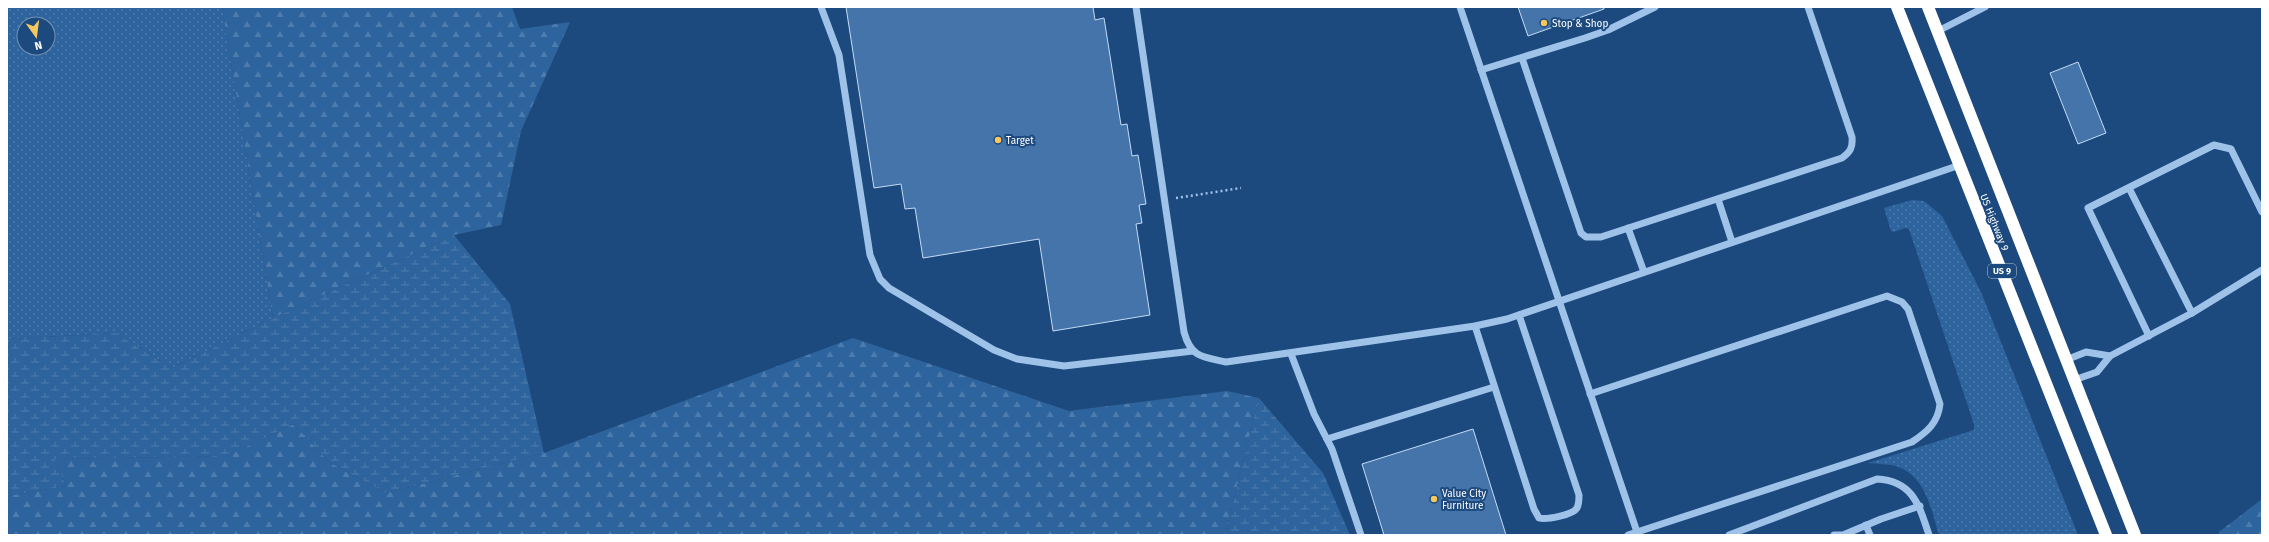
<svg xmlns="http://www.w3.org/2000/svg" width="2269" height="542" viewBox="0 0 2269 542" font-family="'Fira Sans',sans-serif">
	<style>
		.green { fill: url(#green-dots); fill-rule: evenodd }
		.forest { fill: url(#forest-firs) }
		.wetland { fill: url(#wetland-marsh) }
		.building { fill: #4474a9; stroke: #c3dcf7 }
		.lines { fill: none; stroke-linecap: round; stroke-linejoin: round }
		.path { stroke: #9fc2e9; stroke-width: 2.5; stroke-dasharray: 2 3; stroke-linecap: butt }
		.minor { stroke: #9fc2e9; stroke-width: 7 }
		.highway { stroke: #fff; stroke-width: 12 }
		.poi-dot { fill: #f9c85c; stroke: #1c4a7f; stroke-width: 1.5 }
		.labels { text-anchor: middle; stroke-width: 4; stroke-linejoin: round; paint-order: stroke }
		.shield { fill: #1c4a7f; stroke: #bbc9d9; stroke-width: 1 }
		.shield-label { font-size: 9px; font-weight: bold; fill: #fff }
		.poi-label { font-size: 10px; fill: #fff; stroke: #1c4a7f; text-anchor: start }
		.street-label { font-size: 10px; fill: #fff; stroke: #1c4a7f }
	</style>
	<defs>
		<pattern id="green-dots" width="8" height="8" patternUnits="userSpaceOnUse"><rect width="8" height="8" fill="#2e649d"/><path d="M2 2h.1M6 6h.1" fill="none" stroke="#4d7bac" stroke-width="1.8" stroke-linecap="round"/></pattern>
		<pattern id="forest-firs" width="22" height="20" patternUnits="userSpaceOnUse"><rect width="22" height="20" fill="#2e649d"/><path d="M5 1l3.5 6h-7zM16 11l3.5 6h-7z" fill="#4d7bac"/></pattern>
		<pattern id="wetland-marsh" width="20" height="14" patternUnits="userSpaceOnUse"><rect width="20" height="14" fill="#2e649d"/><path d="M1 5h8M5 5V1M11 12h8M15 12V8" fill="none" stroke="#4d7bac"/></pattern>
	</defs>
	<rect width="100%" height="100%" fill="#1c4a7f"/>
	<g class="green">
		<path d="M 7,7 L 222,7 L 273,318 L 172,368 L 116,333 L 7,339 ZM 24,24 L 48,24 L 48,48 L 24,48 Z"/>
		<path d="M 1912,200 L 1924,201 L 1942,216 L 1981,292 L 2078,535 L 1939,535 C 1931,509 1926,476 1896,466 C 1888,464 1877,464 1868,463 L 1974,430 L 1974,424 L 1909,229 L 1905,228 L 1894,232 L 1891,231 L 1884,208 Z"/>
	</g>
	<g class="forest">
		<path d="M 222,7 L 512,7 L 520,29 L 570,22 L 521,131 L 501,225 L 454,235 L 273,318 Z"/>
		<path d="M 853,338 L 1069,411 L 1227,391 L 1259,398 L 1225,535 L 7,535 L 7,496 L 66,486 L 55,459 L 226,456 L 294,424 L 329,462 L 386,493 L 544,453 Z"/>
		<path d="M 2262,499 L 2262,535 L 2219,535 L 2219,532 Z"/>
	</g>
	<g class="wetland">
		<path d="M 454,235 L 510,304 L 544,453 L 386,493 L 329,462 L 294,424 L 226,456 L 55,459 L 66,486 L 7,496 L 7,339 L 116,333 L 172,368 L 273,318 Z"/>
		<path d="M 1259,398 L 1323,473 L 1350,535 L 1225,535 Z"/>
	</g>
	<g class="building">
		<path d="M 846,7 L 1093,7 L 1095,20 L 1104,18 L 1121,125 L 1127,124 L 1132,156 L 1138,155 L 1146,204 L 1139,205 L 1142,223 L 1136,224 L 1150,315 L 1053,331 L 1039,239 L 923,258 L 915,208 L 905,209 L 901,184 L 874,188 Z"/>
		<path d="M 1518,7 L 1604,7 L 1604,9 L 1528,36 Z"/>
		<path d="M 2078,62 L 2106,133 L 2078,144 L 2050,73 Z"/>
		<path d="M 1473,429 L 1506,535 L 1384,535 L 1362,464 Z"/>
	</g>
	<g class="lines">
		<path class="path" d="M 1176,198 L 1241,188"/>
		<g class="minor">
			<path d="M 821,7 L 839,55 L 870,255 L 880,279 L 889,288 L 994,350 L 1017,359 L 1064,366 L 1193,351"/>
			<path d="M 1136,7 L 1184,332 C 1191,358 1203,357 1226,362 L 1475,326 L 1507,319 L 1960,165"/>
			<path d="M 1460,7 L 1638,535"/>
			<path d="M 1938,31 L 1985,7"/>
			<path d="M 1522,58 L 1581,233 L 1586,237 L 1601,237 L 1842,158 C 1850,152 1853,148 1852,137 L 1808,7"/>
			<path d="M 1481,70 L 1585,38 L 1608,30 L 1655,7"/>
			<path d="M 2129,188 L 2192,313"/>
			<path d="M 1718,199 L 1732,242"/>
			<path d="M 1628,228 L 1644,272"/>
			<path d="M 1475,326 L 1534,509 L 1539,518 C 1546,520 1573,515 1577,508 C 1579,504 1579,499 1579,495 L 1519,315"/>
			<path d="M 2149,336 L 2088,208 L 2214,145 L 2231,149 L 2262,212"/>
			<path d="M 1291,354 L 1314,414 L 1332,449 L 1361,535"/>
			<path d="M 2066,360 L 2086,352 L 2110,356"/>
			<path d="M 2074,380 L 2097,372 L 2110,356 L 2192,313 L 2262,270"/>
			<path d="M 1590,394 L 1887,296 L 1902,302 L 1908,309 L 1940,404 C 1938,423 1927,432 1912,442 L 1628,535"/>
			<path d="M 1327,439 L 1494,387"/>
			<path d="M 1866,525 L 1870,535"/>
			<path d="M 1729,535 L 1877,479 C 1913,481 1919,505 1929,535"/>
			<path d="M 1834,535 L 1843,535 L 1881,519 L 1920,506"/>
		</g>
		<g class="highway">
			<path d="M 1897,7 L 2106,535"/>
			<path d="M 1928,7 L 2135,535"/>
		</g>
	</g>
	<g class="poi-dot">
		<circle cx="1544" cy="23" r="4"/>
		<circle cx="998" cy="140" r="4"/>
		<circle cx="1434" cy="499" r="4"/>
	</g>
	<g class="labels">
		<rect class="shield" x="1988" y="264" width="28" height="14" rx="3"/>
		<g class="shield-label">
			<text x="2002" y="274">US 9</text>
		</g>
		<g class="poi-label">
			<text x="1552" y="27">Stop &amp; Shop</text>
			<text x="1006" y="144">Target</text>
			<text x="1442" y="497">Value City<tspan x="1442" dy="12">Furniture</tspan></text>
		</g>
		<g class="street-label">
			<text transform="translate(1995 222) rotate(68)" y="4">US Highway 9</text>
		</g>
	</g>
	<rect width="2269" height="542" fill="none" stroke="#ffffff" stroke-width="16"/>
	<g transform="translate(36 36) rotate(166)"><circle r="19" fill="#1c4a7f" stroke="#7792b2"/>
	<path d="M0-3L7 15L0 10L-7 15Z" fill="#f9c85c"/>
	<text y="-6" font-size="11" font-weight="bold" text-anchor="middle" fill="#ffffff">N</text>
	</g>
</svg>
